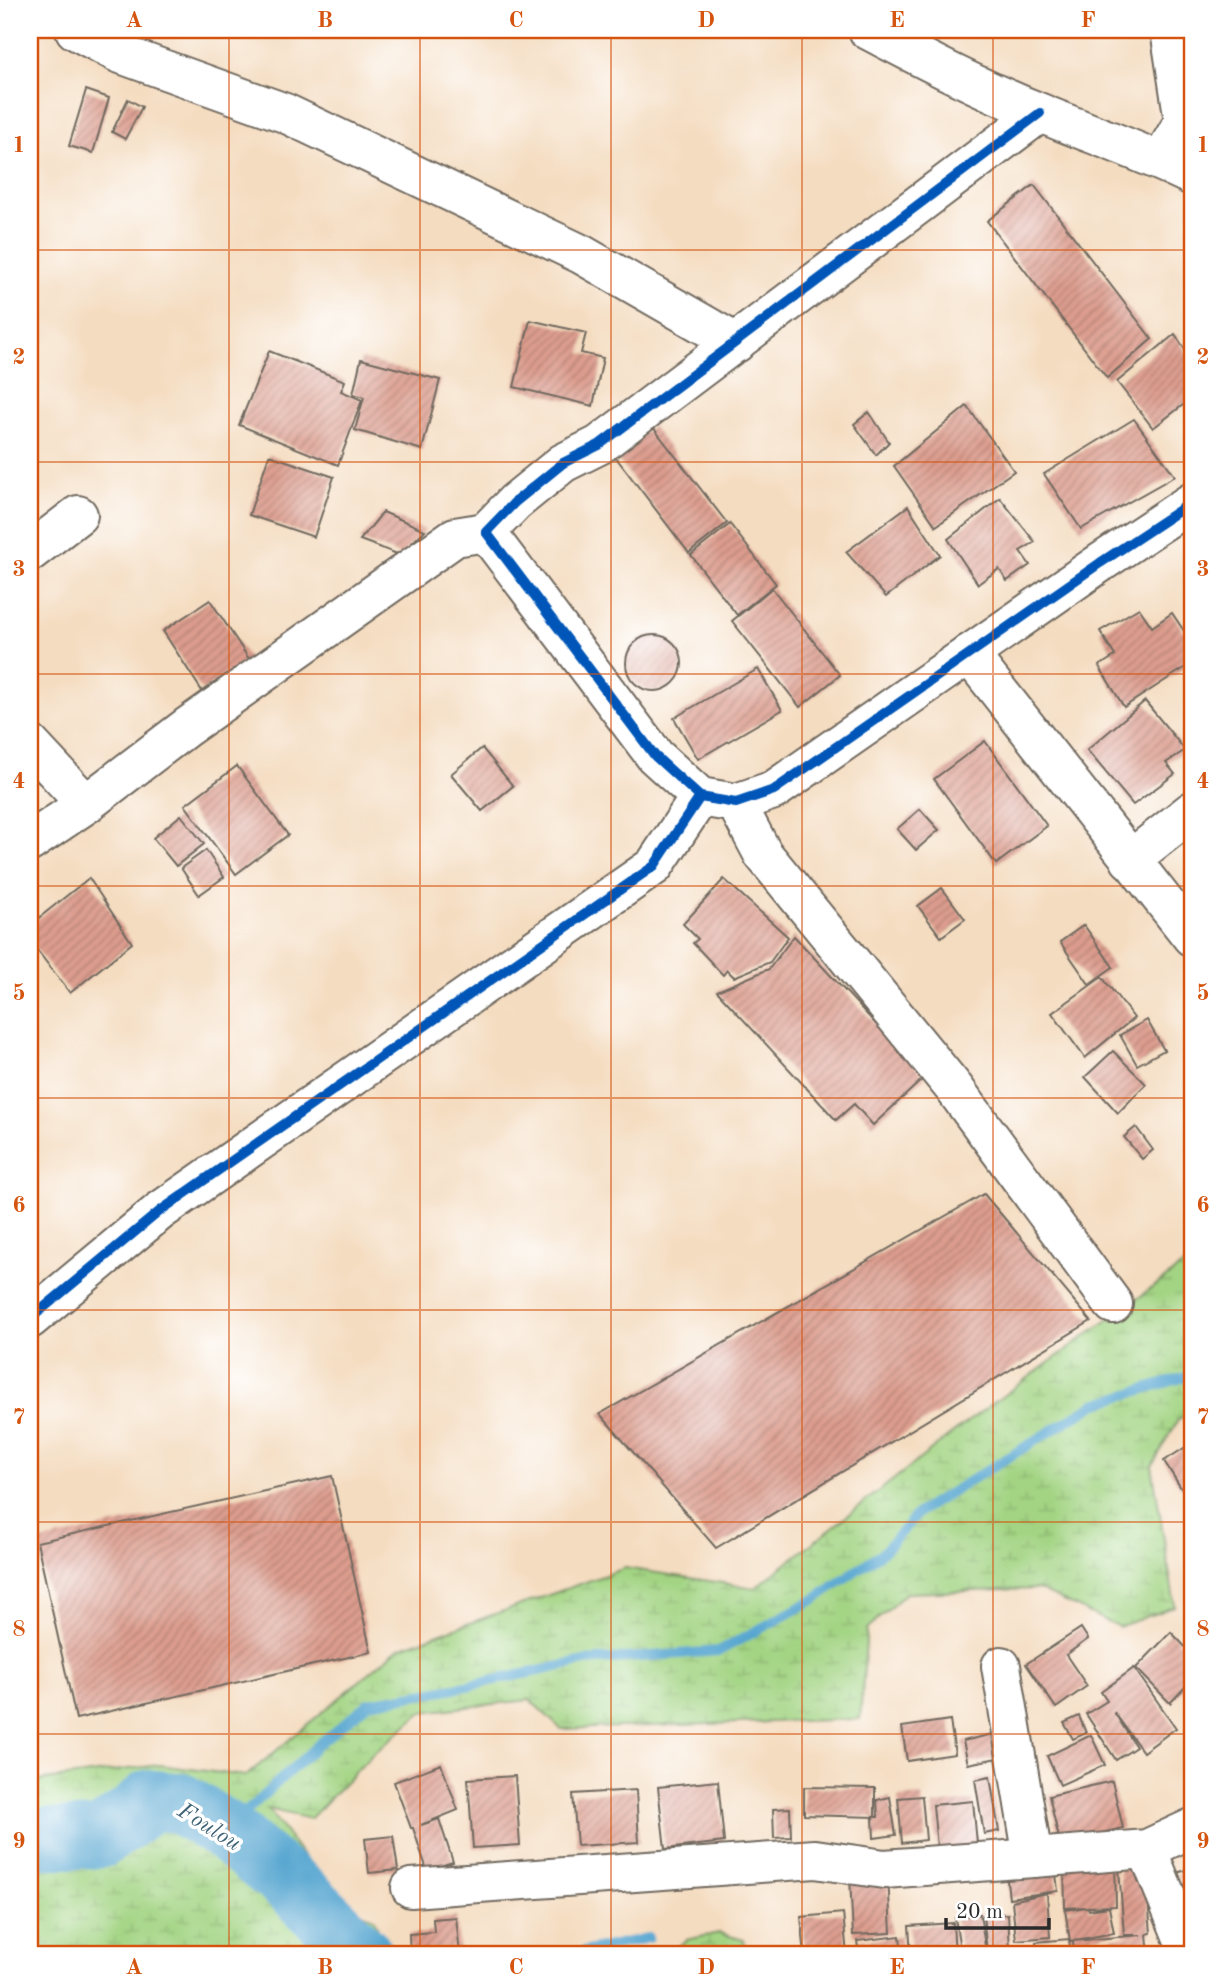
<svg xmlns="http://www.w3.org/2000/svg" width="1222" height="1985" viewBox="0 0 1222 1985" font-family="'Old Standard TT',serif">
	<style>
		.wetland { fill: url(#wetland-marsh); stroke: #678057; stroke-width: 2 }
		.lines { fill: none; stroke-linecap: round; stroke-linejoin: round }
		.stream { stroke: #56a6d0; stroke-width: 10 }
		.river { stroke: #56a6d0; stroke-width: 61 }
		.building { fill: url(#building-hatch) }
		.minor-casing { stroke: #71695f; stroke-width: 42 }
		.minor { stroke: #fff; stroke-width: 38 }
		.cycleway-casing { stroke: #fff; stroke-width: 15 }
		.cycleway { stroke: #0057b8; stroke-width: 10 }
		.grid { fill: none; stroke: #d5540f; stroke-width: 2; stroke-opacity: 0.55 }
		.labels { text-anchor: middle; stroke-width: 7; stroke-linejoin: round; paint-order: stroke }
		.water-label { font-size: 23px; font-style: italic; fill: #3e6275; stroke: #fff }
		.neatline { fill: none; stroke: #d5540f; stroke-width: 2.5 }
		.grid-label { font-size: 23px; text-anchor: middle; font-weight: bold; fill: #d5540f }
	</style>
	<defs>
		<pattern id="wetland-marsh" width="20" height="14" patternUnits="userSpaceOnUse" patternTransform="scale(1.75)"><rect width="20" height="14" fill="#a3d483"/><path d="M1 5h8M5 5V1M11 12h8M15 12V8" fill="none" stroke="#8cb671"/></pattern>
		<pattern id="building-hatch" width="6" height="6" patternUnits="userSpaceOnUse" patternTransform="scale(1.75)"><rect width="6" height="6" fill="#dd9d8e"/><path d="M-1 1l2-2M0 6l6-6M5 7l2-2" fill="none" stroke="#b38074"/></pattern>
	</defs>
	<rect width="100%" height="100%" fill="#fff"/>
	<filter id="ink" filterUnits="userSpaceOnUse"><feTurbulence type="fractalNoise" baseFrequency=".0143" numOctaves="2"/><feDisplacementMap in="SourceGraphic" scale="14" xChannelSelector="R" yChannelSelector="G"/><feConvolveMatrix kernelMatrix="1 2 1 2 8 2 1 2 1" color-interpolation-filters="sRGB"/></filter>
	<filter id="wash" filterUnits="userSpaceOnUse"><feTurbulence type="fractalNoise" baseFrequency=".00686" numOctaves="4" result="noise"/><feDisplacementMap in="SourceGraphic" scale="28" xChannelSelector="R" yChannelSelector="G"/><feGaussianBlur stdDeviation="1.57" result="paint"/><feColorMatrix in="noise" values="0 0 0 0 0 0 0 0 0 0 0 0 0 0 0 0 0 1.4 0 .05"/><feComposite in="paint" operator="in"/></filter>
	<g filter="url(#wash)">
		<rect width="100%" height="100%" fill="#f4dcc0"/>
		<g class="wetland">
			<path d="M 1192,1259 L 1192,1414 L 1178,1420 L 1152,1466 L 1175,1606 L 1119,1627 L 1038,1589 L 906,1593 L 867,1629 L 860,1719 L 561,1729 L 530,1700 L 422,1712 L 372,1755 L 310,1819 L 268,1809 L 337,1902 L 374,1918 L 388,1955 L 30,1955 L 30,1782 L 159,1765 L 246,1776 L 399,1648 L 625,1568 L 755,1588 L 967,1422 Z"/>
			<path d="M 719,1933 L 744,1940 L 746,1955 L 668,1955 L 686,1940 Z"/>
		</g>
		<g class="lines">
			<g class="stream">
				<path d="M 225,1831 L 320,1743 L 369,1703 L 472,1685 L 585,1661 L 719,1651 L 815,1599 L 884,1551 L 919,1512 L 1095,1404 L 1192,1375"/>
				<path d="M 583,1952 L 648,1938"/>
			</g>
			<path class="river" d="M 30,1839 L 100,1838 L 133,1815 L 150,1800 L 180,1803 L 225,1831 L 296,1889 L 363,1955"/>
		</g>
		<g id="blocks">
			<g class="building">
				<path d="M 86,90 L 109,98 L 93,153 L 69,146 Z"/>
				<path d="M 128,99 L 142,107 L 125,139 L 112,132 Z"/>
				<path d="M 1034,185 L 1152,339 L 1107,378 L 987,221 Z"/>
				<path d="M 530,320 L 586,333 L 581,353 L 603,358 L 593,406 L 514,387 Z"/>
				<path d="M 1175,334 L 1192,361 L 1192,398 L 1153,428 L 1117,382 Z"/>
				<path d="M 269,351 L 345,381 L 341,391 L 362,400 L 338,465 L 239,425 Z"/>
				<path d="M 361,359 L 440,380 L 422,450 L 355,430 L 364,397 L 353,394 Z"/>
				<path d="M 967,406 L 1014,471 L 936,526 L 894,466 Z"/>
				<path d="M 869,412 L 889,442 L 876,455 L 854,424 Z"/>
				<path d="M 1134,419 L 1175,476 L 1081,529 L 1044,474 Z"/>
				<path d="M 652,426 L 727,523 L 689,553 L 614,455 Z"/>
				<path d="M 269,455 L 334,477 L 314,537 L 249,515 Z"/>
				<path d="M 1000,498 L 1035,542 L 1020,551 L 1030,565 L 1007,581 L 999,569 L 978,584 L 948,539 Z"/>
				<path d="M 908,506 L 940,555 L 886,597 L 846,552 Z"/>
				<path d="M 383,512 L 425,530 L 400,555 L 360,540 Z"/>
				<path d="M 730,524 L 776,584 L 737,615 L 691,555 Z"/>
				<path d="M 772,588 L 840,675 L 800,707 L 732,621 Z"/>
				<path d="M 210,600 L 249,659 L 202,691 L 163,631 Z"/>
				<path d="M 1139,608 L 1152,627 L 1172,613 L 1192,643 L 1192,663 L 1124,707 L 1099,666 L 1115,656 L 1100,631 Z"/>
				<circle cx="654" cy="663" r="28"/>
				<path d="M 758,669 L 782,710 L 698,759 L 674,718 Z"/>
				<path d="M 1145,701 L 1185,750 L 1166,763 L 1175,774 L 1133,805 L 1087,750 Z"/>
				<path d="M 985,741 L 1047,826 L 996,864 L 934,779 Z"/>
				<path d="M 482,748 L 513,786 L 482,811 L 451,774 Z"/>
				<path d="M 237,766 L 288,835 L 236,874 L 185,805 Z"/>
				<path d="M 920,809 L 939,830 L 916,850 L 897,829 Z"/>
				<path d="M 181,815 L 204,844 L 176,866 L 153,838 Z"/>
				<path d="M 206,850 L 224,877 L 199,895 L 181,868 Z"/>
				<path d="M 89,878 L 132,943 L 70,993 L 30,941 L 30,925 Z"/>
				<path d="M 724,879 L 788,937 L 770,962 L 734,977 L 727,970 L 723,975 L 693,943 L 698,939 L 683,924 Z"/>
				<path d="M 942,888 L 965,919 L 941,937 L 918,906 Z"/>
				<path d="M 1084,925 L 1113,967 L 1089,984 L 1060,942 Z"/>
				<path d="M 794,936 L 925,1077 L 873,1125 L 854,1104 L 836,1120 L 717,991 L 769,969 Z"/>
				<path d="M 1102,977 L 1134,1018 L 1085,1058 L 1052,1013 Z"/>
				<path d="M 1147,1020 L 1164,1050 L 1137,1065 L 1120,1035 Z"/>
				<path d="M 1113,1051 L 1146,1084 L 1118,1113 L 1085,1077 Z"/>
				<path d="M 1136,1127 L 1153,1150 L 1142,1159 L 1124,1137 Z"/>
				<path d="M 984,1194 L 1091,1321 L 716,1548 L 600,1414 Z"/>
				<path d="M 1192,1443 L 1192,1481 L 1181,1488 L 1164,1461 Z"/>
				<path d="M 332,1476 L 371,1652 L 76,1719 L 37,1542 Z"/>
				<path d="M 1081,1628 L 1088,1639 L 1066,1655 L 1087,1686 L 1056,1708 L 1026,1664 Z"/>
				<path d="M 1171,1632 L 1192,1654 L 1192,1680 L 1170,1703 L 1136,1668 Z"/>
				<path d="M 1134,1668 L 1176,1728 L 1143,1752 L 1114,1712 L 1136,1747 L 1116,1760 L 1086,1714 L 1107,1701 L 1101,1692 Z"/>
				<path d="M 1079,1716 L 1086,1733 L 1073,1739 L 1064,1723 Z"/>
				<path d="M 950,1720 L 955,1754 L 907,1761 L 902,1727 Z"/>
				<path d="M 1002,1732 L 1007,1756 L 968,1764 L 963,1741 Z"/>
				<path d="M 1091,1735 L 1105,1765 L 1060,1785 L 1047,1756 Z"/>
				<path d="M 441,1764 L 458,1810 L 421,1825 L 439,1819 L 453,1862 L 427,1870 L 413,1828 L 411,1828 L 394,1782 Z"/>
				<path d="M 515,1776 L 520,1845 L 473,1848 L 468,1779 Z"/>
				<path d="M 990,1777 L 999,1831 L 984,1834 L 975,1780 Z"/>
				<path d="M 718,1781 L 724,1842 L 665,1849 L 658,1787 Z"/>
				<path d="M 1112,1781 L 1123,1828 L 1060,1843 L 1049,1796 Z"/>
				<path d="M 804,1787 L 875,1788 L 875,1817 L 804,1815 Z"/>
				<path d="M 636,1790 L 639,1842 L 577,1846 L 573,1794 Z"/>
				<path d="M 922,1796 L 926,1840 L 902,1843 L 898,1798 Z"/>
				<path d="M 890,1797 L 896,1835 L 874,1838 L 873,1817 L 878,1817 L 877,1800 Z"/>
				<path d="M 973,1801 L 978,1854 L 938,1858 L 933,1805 Z"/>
				<path d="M 790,1808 L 791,1837 L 774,1838 L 773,1809 Z"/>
				<path d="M 393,1836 L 398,1870 L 369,1873 L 365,1839 Z"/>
				<path d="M 1115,1861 L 1116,1906 L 1088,1907 L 1089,1910 L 1109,1907 L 1114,1933 L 1070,1941 L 1065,1910 L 1087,1907 L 1065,1908 L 1064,1863 Z"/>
				<path d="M 1055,1865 L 1058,1891 L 1009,1898 L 1006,1872 Z"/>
				<path d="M 1145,1865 L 1151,1933 L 1147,1934 L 1149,1955 L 1074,1955 L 1073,1941 L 1141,1935 L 1124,1935 L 1119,1868 Z"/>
				<path d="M 1192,1868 L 1192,1892 L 1184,1895 L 1177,1873 Z"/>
				<path d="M 888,1875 L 891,1933 L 853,1935 L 850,1877 Z"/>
				<path d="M 1047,1893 L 1050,1937 L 1016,1940 L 1012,1901 Z"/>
				<path d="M 843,1913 L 847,1955 L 805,1955 L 801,1917 Z"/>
				<path d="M 980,1914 L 986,1952 L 961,1955 L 955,1918 Z"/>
				<path d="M 1008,1914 L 1010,1949 L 987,1951 L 983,1915 Z"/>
				<path d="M 456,1917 L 460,1954 L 410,1955 L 409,1934 L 434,1932 L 433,1919 Z"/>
				<path d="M 953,1923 L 955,1955 L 911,1955 L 909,1926 Z"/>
				<path d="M 900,1936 L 902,1955 L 859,1955 L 857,1941 Z"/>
				<path d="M 1069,1939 L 1071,1955 L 1037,1955 L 1036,1942 Z"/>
			</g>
		</g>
	</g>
	<g filter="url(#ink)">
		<use href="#blocks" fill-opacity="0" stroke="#71695f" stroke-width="2"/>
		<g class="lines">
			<defs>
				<g id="minor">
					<path d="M 75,30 L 118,53 L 285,113 L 581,254 L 736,343"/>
					<path d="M 868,30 C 925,60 983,90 1043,114 C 1093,135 1144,152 1192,176"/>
					<path d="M 1040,113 L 599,445 L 563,463 L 515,502 L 486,532 L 655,756 L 700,797 L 736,803 L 774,790 L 1100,563 L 1192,502"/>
					<path d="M 1161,160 L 1184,121 L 1170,30"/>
					<path d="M 30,552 L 78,515"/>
					<path d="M 969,654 L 1192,937"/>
					<path d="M 30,744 L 86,804"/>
					<path d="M 736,803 L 763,854 L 954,1088 L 1113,1304"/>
					<path d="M 30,842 L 86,804 L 187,727 L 455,537 L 486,532"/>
					<path d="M 1130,860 L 1192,811"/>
					<path d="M 30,1319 L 160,1211 L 654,866 L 700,797"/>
					<path d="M 1001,1666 L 1033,1858"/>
					<path d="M 1147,1849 L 1190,1955"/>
					<path d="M 411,1888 L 815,1859 L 884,1869 L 1033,1858 L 1147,1849 L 1192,1828"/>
				</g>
			</defs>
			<use href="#minor" class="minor-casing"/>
			<use href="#minor" class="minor"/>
			<defs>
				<g id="cycleway">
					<path d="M 1040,113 L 599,445 L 563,463 L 515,502 L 486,532 L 655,756 L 700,797 L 736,803 L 774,790 L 1100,563 L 1192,502"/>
					<path d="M 30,1319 L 160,1211 L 654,866 L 700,797"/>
				</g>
			</defs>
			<use href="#cycleway" class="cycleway-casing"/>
			<use href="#cycleway" class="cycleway"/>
		</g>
	</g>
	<path class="grid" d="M 229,30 L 229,1955M 420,30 L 420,1955M 611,30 L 611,1955M 802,30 L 802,1955M 993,30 L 993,1955M 30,250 L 1192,250M 30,462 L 1192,462M 30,674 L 1192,674M 30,886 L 1192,886M 30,1098 L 1192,1098M 30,1310 L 1192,1310M 30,1522 L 1192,1522M 30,1734 L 1192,1734"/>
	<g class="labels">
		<g class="water-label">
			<text transform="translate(210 1826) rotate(32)" y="8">Foulou</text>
		</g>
	</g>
	<rect width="1222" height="1985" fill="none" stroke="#fff" stroke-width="77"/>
	<path d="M946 1918v10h103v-10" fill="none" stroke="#2b2b2b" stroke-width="3.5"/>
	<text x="956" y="1918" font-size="21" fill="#2b2b2b" stroke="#ffffff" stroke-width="5" paint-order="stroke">20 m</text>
	<rect x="38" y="38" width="1146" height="1908" class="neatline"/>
	<g class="grid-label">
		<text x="134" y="27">A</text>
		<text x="325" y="27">B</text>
		<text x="516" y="27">C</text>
		<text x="706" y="27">D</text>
		<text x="897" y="27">E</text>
		<text x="1088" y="27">F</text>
		<text x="19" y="152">1</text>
		<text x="1203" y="152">1</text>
		<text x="19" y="364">2</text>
		<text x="1203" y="364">2</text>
		<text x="19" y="576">3</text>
		<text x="1203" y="576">3</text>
		<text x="19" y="788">4</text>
		<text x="1203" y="788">4</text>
		<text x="19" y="1000">5</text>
		<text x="1203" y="1000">5</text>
		<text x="19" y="1212">6</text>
		<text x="1203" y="1212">6</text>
		<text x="19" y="1424">7</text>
		<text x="1203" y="1424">7</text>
		<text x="19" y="1636">8</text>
		<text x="1203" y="1636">8</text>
		<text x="19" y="1848">9</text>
		<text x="1203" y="1848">9</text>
		<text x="134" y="1974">A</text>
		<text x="325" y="1974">B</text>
		<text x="516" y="1974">C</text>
		<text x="706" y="1974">D</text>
		<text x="897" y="1974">E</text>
		<text x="1088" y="1974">F</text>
	</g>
</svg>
